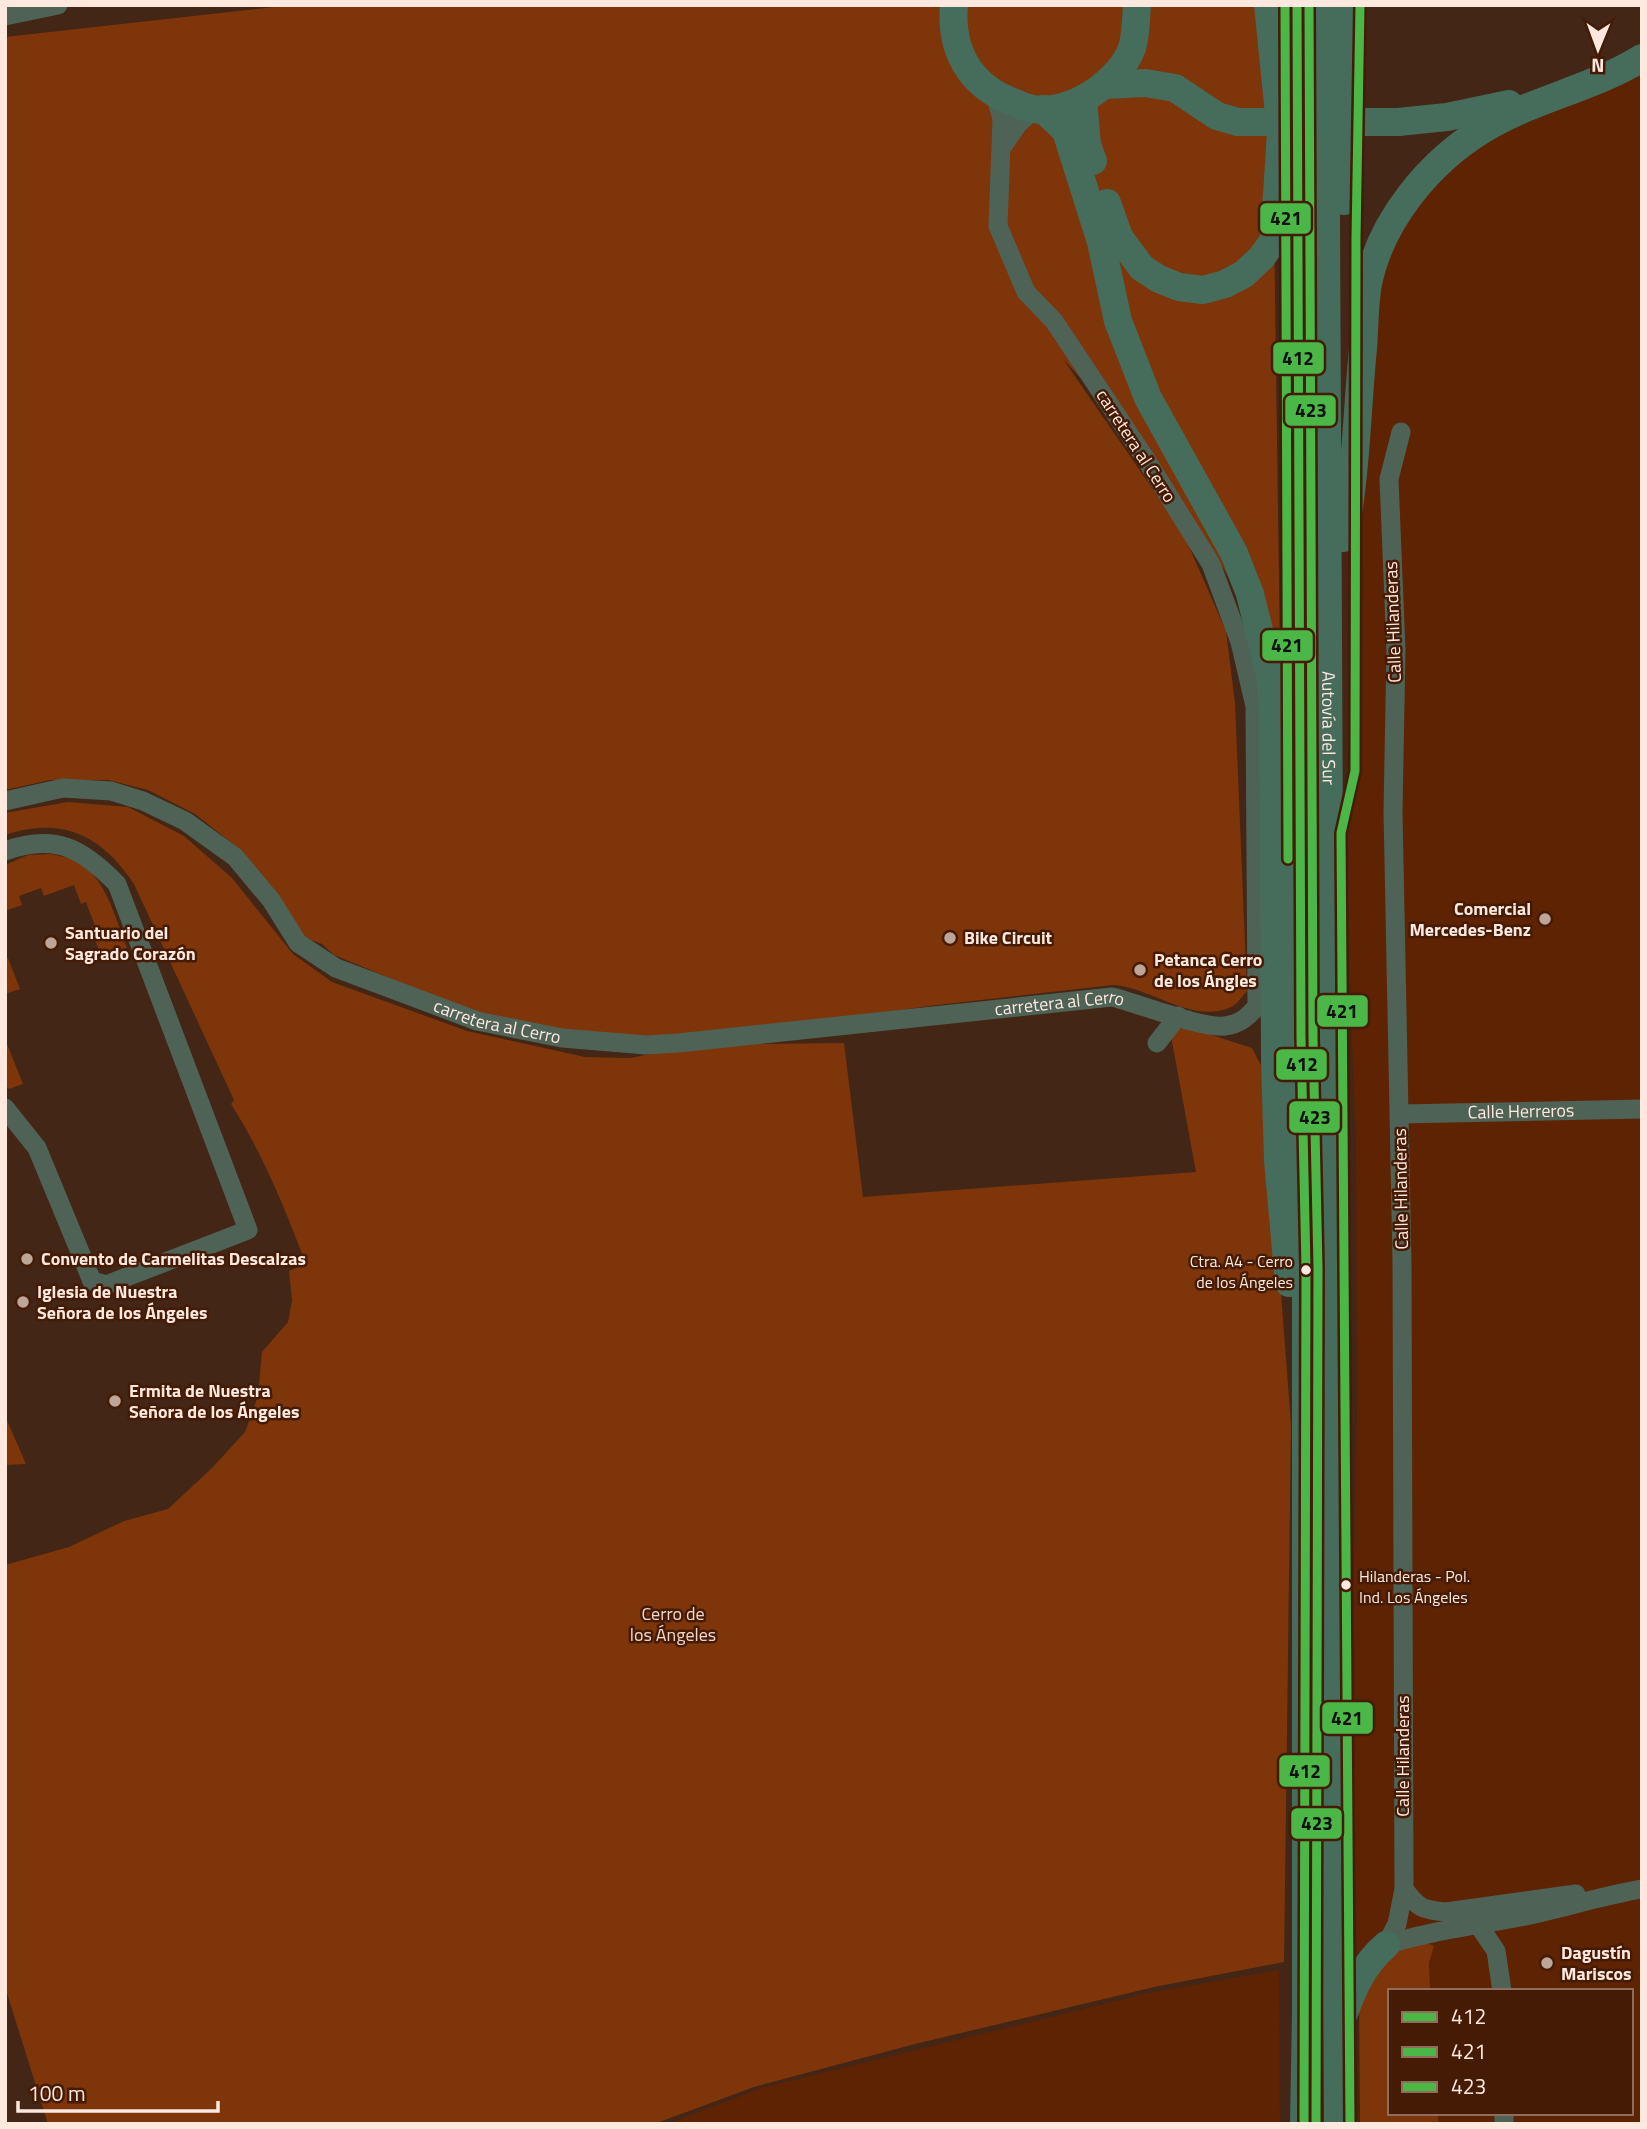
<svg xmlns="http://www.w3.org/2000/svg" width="1647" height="2129" viewBox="0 0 1647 2129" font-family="'Titillium Web',sans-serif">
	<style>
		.built { fill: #5d2303 }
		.green { fill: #7e350a }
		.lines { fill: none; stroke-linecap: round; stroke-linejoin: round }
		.minor { stroke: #4f6256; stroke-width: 19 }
		.highway { stroke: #466c5c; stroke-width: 28 }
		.highway-bridge { stroke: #466c5c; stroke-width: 28 }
		.bus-1-casing { stroke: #451b05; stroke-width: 14 }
		.bus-2-casing { stroke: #451b05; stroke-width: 14 }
		.bus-3-casing { stroke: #451b05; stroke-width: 14 }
		.bus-1 { stroke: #4ab747; stroke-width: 9 }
		.bus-2 { stroke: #4ab747; stroke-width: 9 }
		.bus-3 { stroke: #4ab747; stroke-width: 9 }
		.poi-dot { fill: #bda598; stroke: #451b05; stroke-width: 2.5 }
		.bus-dot { fill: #ffe9df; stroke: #451b05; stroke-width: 2.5 }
		.labels { text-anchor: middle; stroke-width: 5; stroke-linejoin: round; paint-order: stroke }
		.bus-label { font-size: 16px; fill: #ffe9df; stroke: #451b05; text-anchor: end }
		.street-label { font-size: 18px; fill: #ffe9df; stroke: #451b05 }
		.poi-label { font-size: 18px; font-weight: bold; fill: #ffe9df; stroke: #451b05; text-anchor: start }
		.park-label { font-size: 18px; fill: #f2d6c9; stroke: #451b05 }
		.line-badge { stroke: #451b05; stroke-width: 2.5 }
		.pale-badge-label { font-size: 19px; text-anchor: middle; font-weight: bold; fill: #111 }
	</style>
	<rect width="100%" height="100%" fill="#432615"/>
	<g class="built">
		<path d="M 1642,71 L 1642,2124 L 1439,2124 L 1437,2113 L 1631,2113 L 1631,1991 L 1430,1991 L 1429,1963 L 1434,1946 L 1357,1962 L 1351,1709 L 1357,1412 L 1356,1150 L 1346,887 L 1349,694 L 1363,441 L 1377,305 L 1392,245 L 1434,176 L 1487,141 Z"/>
		<path d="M 1279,1970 L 1280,2124 L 667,2124 L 761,2088 L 1148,1993 Z"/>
	</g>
	<g class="green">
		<path d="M 293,5 L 1271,5 L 1280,657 L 1146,448 L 1063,359 L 1183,533 L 1226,631 L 1235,703 L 1247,991 C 1242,996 1238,1004 1231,1007 C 1193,1025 1151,987 1113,985 L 929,1006 L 678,1043 L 581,1034 L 479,1015 L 334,955 L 322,944 L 300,936 L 242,851 L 195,814 L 148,790 L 108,780 L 50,780 L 5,790 L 5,37 Z"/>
		<path d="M 68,802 L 128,807 L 184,836 L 232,878 L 293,954 L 332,982 L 467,1031 L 585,1057 L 630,1058 L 694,1045 L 844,1043 L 863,1197 L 1196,1172 L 1171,1036 L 1175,1023 L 1252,1048 L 1264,1071 L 1291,1424 L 1284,1962 L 1154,1987 L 915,2044 L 754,2087 L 654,2124 L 48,2124 L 5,1987 L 5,1565 L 69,1547 L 124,1521 L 168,1509 L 212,1468 L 245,1432 L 258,1396 L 262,1352 L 288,1322 L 292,1301 L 289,1271 L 306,1264 C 285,1209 263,1154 231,1104 L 234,1100 L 134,884 C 101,835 63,816 5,835 L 5,813 Z"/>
		<path d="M 52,854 C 59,856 67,857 74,860 C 106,875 115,918 127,948 L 102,957 L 90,928 L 95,926 L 86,902 L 81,904 L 74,885 L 44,896 L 41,888 L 19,896 L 22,905 L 5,911 L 5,865 L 28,855 Z"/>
		<path d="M 8,958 L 20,989 L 5,994 L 5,959 Z"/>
		<path d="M 5,1039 L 23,1084 L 9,1089 L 5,1085 Z"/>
		<path d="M 5,1416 L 26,1464 L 5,1465 Z"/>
		<path d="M 1427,1943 L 1434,1946 L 1429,1963 L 1430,1991 L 1390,1991 L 1390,2113 L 1437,2113 L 1439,2124 L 1360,2124 L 1359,1992 L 1391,1953 Z"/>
	</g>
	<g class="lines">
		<g class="minor">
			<path d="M 5,16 L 58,5"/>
			<path d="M 1002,147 L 1018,124 L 1033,110"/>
			<path id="s1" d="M 5,801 L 63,788 L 111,791 L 143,801 L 185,821 L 235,857 L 271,900 L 298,943 L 336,968 L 477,1021 L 562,1038 L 646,1045 L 678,1043 L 1112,997 C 1137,1003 1203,1029 1225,1026 C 1240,1024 1248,1017 1257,1006 L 1255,706 L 1240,642 L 1211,564 L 1145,458 L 1054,321 L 1026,292 L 998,226 L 1002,119 L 995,94"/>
			<path d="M 5,851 C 55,833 82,848 117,884 L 248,1230 L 106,1285 L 92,1281 L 37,1148 L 5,1108"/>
			<path d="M 1157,1043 L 1178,1016"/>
			<path id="s2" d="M 1400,1114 L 1642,1109"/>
			<path d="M 1404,1889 C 1418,1908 1422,1910 1446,1912 L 1576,1894"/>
			<path d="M 1479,1926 L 1496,1951 L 1502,1991"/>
			<path d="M 1386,1945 L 1397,1924 L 1404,1889 L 1402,1263 L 1393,811 L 1396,650 L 1389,479 L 1401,432"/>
			<path d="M 1386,1945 C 1429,1931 1475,1926 1520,1917 C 1561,1909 1600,1896 1642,1889"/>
			<path d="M 1504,2113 L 1504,2124"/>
		</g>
		<g class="highway">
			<path d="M 954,5 C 950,48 968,83 1008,100 C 1016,103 1025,108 1033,109 C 1070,115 1119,83 1132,48 C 1136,35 1136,19 1137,5"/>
			<path d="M 1297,5 L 1301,1037 L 1306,1268 L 1306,2011 L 1304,2124"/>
			<path id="s3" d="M 1325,5 L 1331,1267 L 1338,2124"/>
			<path d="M 1106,85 L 1145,83 L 1175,88 L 1217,116 L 1238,122"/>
			<path d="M 1083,99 L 1087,145 L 1093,161"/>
			<path d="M 1043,109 L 1066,131 L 1101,242 L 1118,321 L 1148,398 L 1234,553 L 1250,594 L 1270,674 L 1273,712 L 1275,1059 L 1278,1161 L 1289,1283"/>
			<path d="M 1398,122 L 1447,117 L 1509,104"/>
			<path d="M 1344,201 L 1348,5"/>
			<path d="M 1107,203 L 1119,237 L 1142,268 L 1159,279 L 1179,287 L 1203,290 L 1225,284 L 1244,274 L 1261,258 L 1274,240 L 1281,133 L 1268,5"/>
			<path d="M 1344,538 C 1356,475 1357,411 1363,348 C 1365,325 1364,301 1369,279 C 1383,218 1430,162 1482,130 C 1532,99 1592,89 1642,58"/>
			<path d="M 1343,2016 C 1353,1988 1363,1965 1386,1945"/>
		</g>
		<path class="highway-bridge" d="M 1238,122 L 1398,122"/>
		<defs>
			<path id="bus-1" d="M 1297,5 L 1301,1037 L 1306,1268 L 1304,2124"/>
			<g id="bus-2">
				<path d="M 1285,5 L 1288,859"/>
				<path d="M 1350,2124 L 1341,833 L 1355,771 L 1356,238 L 1360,5"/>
			</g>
			<path id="bus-3" d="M 1309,5 L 1313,1037 L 1318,1268 L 1316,2124"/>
		</defs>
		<use href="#bus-1" class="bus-1-casing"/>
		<use href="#bus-2" class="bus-2-casing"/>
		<use href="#bus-3" class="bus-3-casing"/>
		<use href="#bus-1" class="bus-1"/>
		<use href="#bus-2" class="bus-2"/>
		<use href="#bus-3" class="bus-3"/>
	</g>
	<g class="poi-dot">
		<circle cx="1545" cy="919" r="7"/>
		<circle cx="950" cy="938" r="7"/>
		<circle cx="51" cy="943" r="7"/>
		<circle cx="1140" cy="970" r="7"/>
		<circle cx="27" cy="1259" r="7"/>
		<circle cx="23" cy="1302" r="7"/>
		<circle cx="115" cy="1401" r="7"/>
		<circle cx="1547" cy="1963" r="7"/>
	</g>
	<g class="bus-dot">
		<circle cx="1306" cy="1270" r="6"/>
		<circle cx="1346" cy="1585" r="6"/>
	</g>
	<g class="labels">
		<g class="bus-label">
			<text x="1293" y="1267">Ctra. A4 - Cerro<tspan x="1293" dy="21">de los Ángeles</tspan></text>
			<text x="1359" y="1582" text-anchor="start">Hilanderas - Pol.<tspan x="1359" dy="21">Ind. Los Ángeles</tspan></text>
		</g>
		<g class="street-label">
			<text transform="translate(1136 446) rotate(57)" y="6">carretera al Cerro</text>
			<text transform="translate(1393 622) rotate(-92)" y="6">Calle Hilanderas</text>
			<text dy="6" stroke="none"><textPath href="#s3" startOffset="723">Autovía del Sur</textPath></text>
			<text dy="6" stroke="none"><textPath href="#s1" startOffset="1139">carretera al Cerro</textPath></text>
			<text dy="6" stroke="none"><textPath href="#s1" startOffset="572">carretera al Cerro</textPath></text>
			<text dy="6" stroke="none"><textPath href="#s2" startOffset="121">Calle Herreros</textPath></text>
			<text transform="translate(1401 1189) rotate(-91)" y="6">Calle Hilanderas</text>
			<text transform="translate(1403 1756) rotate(-90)" y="6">Calle Hilanderas</text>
		</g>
		<g class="poi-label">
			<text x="1531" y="915" text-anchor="end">Comercial<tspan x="1531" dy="21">Mercedes-Benz</tspan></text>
			<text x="65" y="939">Santuario del<tspan x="65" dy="21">Sagrado Corazón</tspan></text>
			<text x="964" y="944">Bike Circuit</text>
			<text x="1154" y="966">Petanca Cerro<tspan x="1154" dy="21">de los Ángles</tspan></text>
			<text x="41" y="1265">Convento de Carmelitas Descalzas</text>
			<text x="37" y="1298">Iglesia de Nuestra<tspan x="37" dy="21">Señora de los Ángeles</tspan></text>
			<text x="129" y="1397">Ermita de Nuestra<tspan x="129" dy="21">Señora de los Ángeles</tspan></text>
			<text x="1561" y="1959">Dagustín<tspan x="1561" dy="21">Mariscos</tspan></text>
		</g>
		<g class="park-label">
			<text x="673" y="1620">Cerro de<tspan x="673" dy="21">los Ángeles</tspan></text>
		</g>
	</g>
	<g class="line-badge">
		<rect x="1259" y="202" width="53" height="33" rx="7" fill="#4ab747"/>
		<rect x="1272" y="341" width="53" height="34" rx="7" fill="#4ab747"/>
		<rect x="1284" y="394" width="53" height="33" rx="7" fill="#4ab747"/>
		<rect x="1261" y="629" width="53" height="33" rx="7" fill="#4ab747"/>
		<rect x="1316" y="994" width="53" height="34" rx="7" fill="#4ab747"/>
		<rect x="1275" y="1048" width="53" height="33" rx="7" fill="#4ab747"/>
		<rect x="1288" y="1100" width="53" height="34" rx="7" fill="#4ab747"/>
		<rect x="1321" y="1701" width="53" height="34" rx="7" fill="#4ab747"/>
		<rect x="1278" y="1754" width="53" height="34" rx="7" fill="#4ab747"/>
		<rect x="1290" y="1807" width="53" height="33" rx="7" fill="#4ab747"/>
	</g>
	<g class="pale-badge-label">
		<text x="1286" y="225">421</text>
		<text x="1298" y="365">412</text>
		<text x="1311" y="417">423</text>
		<text x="1287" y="652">421</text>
		<text x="1342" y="1018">421</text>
		<text x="1302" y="1071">412</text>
		<text x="1315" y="1124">423</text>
		<text x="1347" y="1725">421</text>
		<text x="1305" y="1778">412</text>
		<text x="1317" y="1830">423</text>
	</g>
	<rect width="1647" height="2129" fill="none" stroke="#ffe9df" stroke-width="14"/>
	<rect x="1388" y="1989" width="245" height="126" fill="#451b05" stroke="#8f6d5c" stroke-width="2"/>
	<rect x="1402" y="2012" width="35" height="10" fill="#4ab747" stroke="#8f6d5c" stroke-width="2"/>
	<text x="1451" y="2024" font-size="21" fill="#ffe9df">412</text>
	<rect x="1402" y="2047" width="35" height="10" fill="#4ab747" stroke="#8f6d5c" stroke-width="2"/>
	<text x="1451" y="2059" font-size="21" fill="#ffe9df">421</text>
	<rect x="1402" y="2082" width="35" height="10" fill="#4ab747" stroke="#8f6d5c" stroke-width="2"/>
	<text x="1451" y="2094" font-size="21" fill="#ffe9df">423</text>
	<g transform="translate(1598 49) rotate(181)" stroke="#451b05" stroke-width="5" paint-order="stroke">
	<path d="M0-5L12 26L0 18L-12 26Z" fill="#ffe9df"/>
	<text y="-10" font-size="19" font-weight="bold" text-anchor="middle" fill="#ffe9df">N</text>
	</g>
	<path d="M18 2101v10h200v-10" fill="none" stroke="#ffe9df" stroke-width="3.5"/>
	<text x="28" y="2101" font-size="21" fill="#ffe9df" stroke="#451b05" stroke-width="5" paint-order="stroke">100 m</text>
</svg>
